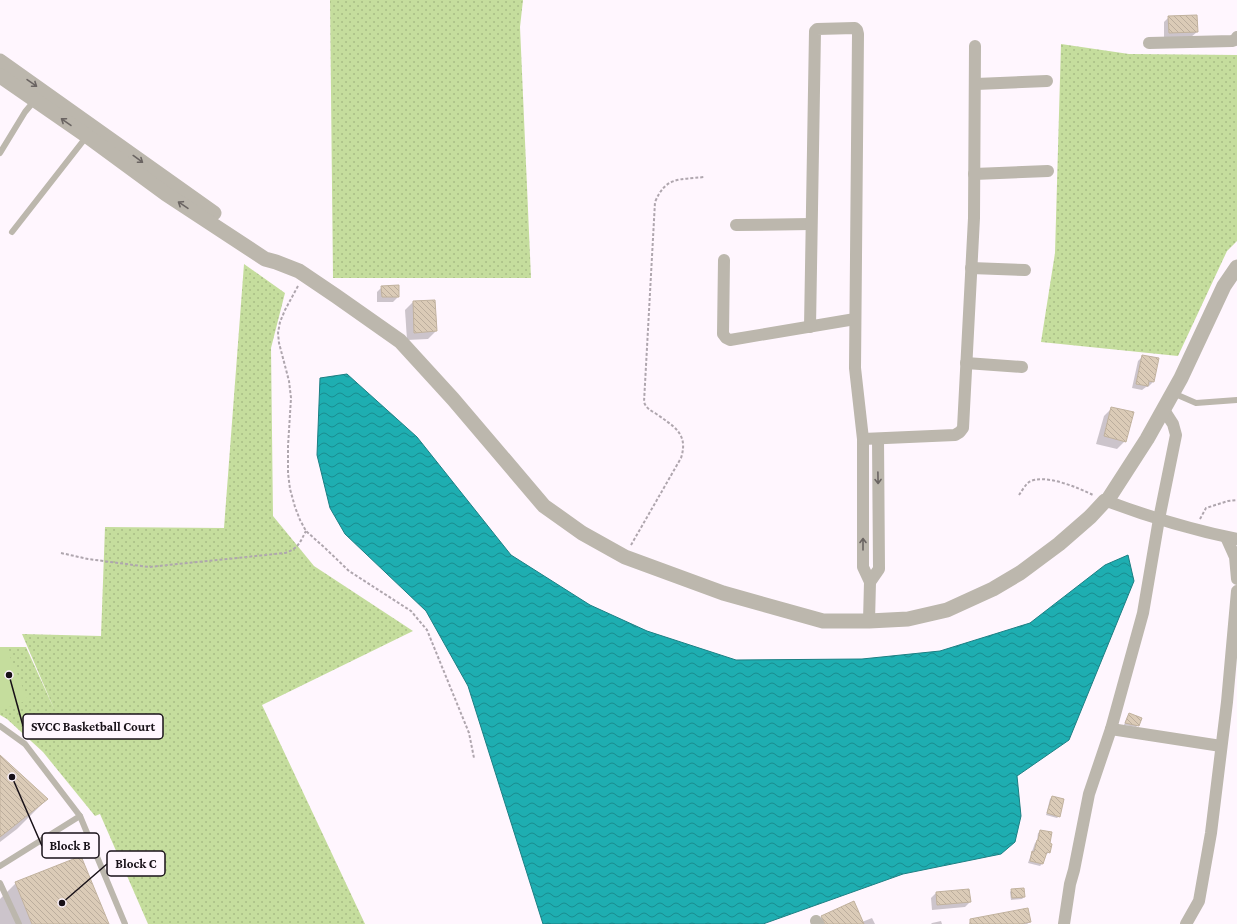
<svg xmlns="http://www.w3.org/2000/svg" width="1237" height="924" viewBox="0 0 1237 924" font-family="'Crimson Pro',serif">
	<style>
		.green { fill: url(#green-dots) }
		.pitch { fill: #c5dd9d }
		.water { fill: url(#water-waves); stroke: #1c7f83 }
		.shadow { fill: #0003 }
		.building { fill: url(#building-back-hatch); stroke: #c1b29e }
		.lines { fill: none; stroke-linecap: round; stroke-linejoin: round }
		.path { stroke: #afa6ae; stroke-width: 2; stroke-dasharray: 3 2; stroke-linecap: butt }
		.service { stroke: #bcb7ad; stroke-width: 6 }
		.minor { stroke: #bcb7ad; stroke-width: 12 }
		.tertiary { stroke: #bcb7ad; stroke-width: 15 }
		.oneway { stroke: #6a6462 }
		.leader { fill: none; stroke: #181118; stroke-width: 1.5 }
		.callout-dot { fill: #181118; stroke: #fff6fe; stroke-width: 1.5 }
		.callout { fill: #fff6fe; stroke: #181118; stroke-width: 1.5 }
		.callout-label { font-size: 13px; text-anchor: middle; font-weight: bold; fill: #181118 }
	</style>
	<defs>
		<pattern id="green-dots" width="8" height="8" patternUnits="userSpaceOnUse"><rect width="8" height="8" fill="#c5dd9d"/><path d="M2 2h.1M6 6h.1" fill="none" stroke="#a8bd86" stroke-width="1.8" stroke-linecap="round"/></pattern>
		<pattern id="water-waves" width="16" height="10" patternUnits="userSpaceOnUse"><rect width="16" height="10" fill="#1eaeb1"/><path d="M0 5q4-4 8 0t8 0" fill="none" stroke="#198c8f"/></pattern>
		<pattern id="building-back-hatch" width="6" height="6" patternUnits="userSpaceOnUse"><rect width="6" height="6" fill="#dbcbb7"/><path d="M-1 5l2 2M0 0l6 6M5-1l2 2" fill="none" stroke="#bbad9d"/></pattern>
	</defs>
	<rect width="100%" height="100%" fill="#fff6fe"/>
	<g class="green">
		<path d="M 330,0 L 523,0 L 520,27 L 531,278 L 333,278 Z"/>
		<path d="M 1061,44 L 1129,54 L 1237,55 L 1237,241 L 1227,251 L 1178,356 L 1041,342 L 1055,253 Z"/>
		<path d="M 244,264 L 285,293 L 271,348 L 273,516 L 314,566 L 413,631 L 262,705 L 365,924 L 148,924 L 100,814 L 95,816 L 43,752 L 7,719 L 0,715 L 0,647 L 26,647 L 55,711 L 22,634 L 101,636 L 105,527 L 224,528 Z"/>
	</g>
	<path class="pitch" d="M 6,647 L 28,700 L 1,710 L 0,707 L 0,649 Z"/>
	<path class="water" d="M 347,374 L 417,437 L 511,555 L 590,605 L 647,631 L 736,660 L 862,659 L 940,651 L 1030,623 L 1105,565 L 1128,555 L 1134,581 L 1069,740 L 1017,776 L 1021,816 L 1015,842 L 1001,854 L 903,874 L 763,924 L 543,924 L 468,686 L 426,611 L 345,534 L 330,508 L 317,455 L 320,378 Z"/>
	<g class="shadow">
		<path d="M 1169,17 L 1197,32 L 1191,37 L 1164,38 L 1164,22 Z"/>
		<path d="M 382,287 L 398,297 L 393,302 L 377,302 L 377,292 Z"/>
		<path d="M 413,302 L 436,331 L 428,339 L 407,340 L 405,310 Z"/>
		<path d="M 1143,356 L 1158,359 L 1153,382 L 1148,387 L 1146,387 L 1142,390 L 1132,388 L 1138,361 Z"/>
		<path d="M 1112,408 L 1125,441 L 1117,449 L 1096,444 L 1104,416 Z"/>
		<path d="M 1129,714 L 1138,725 L 1136,727 L 1124,725 L 1127,717 Z"/>
		<path d="M 0,757 L 47,799 L 17,829 L 0,842 Z"/>
		<path d="M 1052,797 L 1059,816 L 1057,818 L 1046,815 L 1050,799 Z"/>
		<path d="M 1041,831 L 1049,852 L 1047,854 L 1045,854 L 1042,864 L 1040,866 L 1028,863 L 1035,843 L 1037,841 L 1038,833 Z"/>
		<path d="M 16,883 L 108,924 L 0,924 L 0,899 Z"/>
		<path d="M 1012,890 L 1024,897 L 1022,899 L 1011,900 L 1010,892 Z"/>
		<path d="M 936,893 L 970,902 L 965,907 L 932,910 L 931,898 Z"/>
		<path d="M 822,917 L 862,922 L 872,918 L 875,924 L 818,924 L 817,921 Z"/>
		<path d="M 971,920 L 1030,922 L 1027,924 L 969,924 Z"/>
		<path d="M 941,921 L 942,924 L 931,924 L 932,923 Z"/>
	</g>
	<g class="building">
		<path d="M 1197,15 L 1198,32 L 1169,33 L 1168,16 Z"/>
		<path d="M 399,285 L 399,297 L 382,297 L 381,286 Z"/>
		<path d="M 435,300 L 437,331 L 414,333 L 413,301 Z"/>
		<path d="M 1142,355 L 1159,358 L 1154,382 L 1149,381 L 1148,386 L 1136,384 Z"/>
		<path d="M 1111,407 L 1134,412 L 1126,442 L 1104,436 Z"/>
		<path d="M 1129,713 L 1142,718 L 1139,726 L 1125,723 Z"/>
		<path d="M 0,755 L 48,799 L 0,837 Z"/>
		<path d="M 1052,796 L 1064,799 L 1060,817 L 1047,813 Z"/>
		<path d="M 1040,830 L 1052,832 L 1050,843 L 1052,844 L 1050,853 L 1047,852 L 1043,864 L 1030,861 L 1032,851 L 1034,852 L 1037,840 L 1038,840 Z"/>
		<path d="M 81,856 L 109,924 L 32,924 L 15,882 Z"/>
		<path d="M 1024,888 L 1025,897 L 1012,898 L 1011,889 Z"/>
		<path d="M 969,889 L 971,902 L 937,905 L 936,892 Z"/>
		<path d="M 854,901 L 864,924 L 825,924 L 821,916 Z"/>
		<path d="M 1028,908 L 1031,922 L 1020,924 L 970,924 L 970,919 Z"/>
	</g>
	<g class="lines">
		<g class="path">
			<path d="M 298,286 L 285,310 L 280,322 L 278,333 L 279,343 L 289,381 L 291,398 L 288,446 L 288,473 L 290,489 L 295,507 L 300,520 L 306,531 L 325,548 L 349,571 L 411,611 L 427,630 L 469,733 L 474,758"/>
			<path d="M 1019,495 C 1022,491 1025,485 1029,482 C 1044,473 1079,488 1093,495"/>
			<path d="M 1200,519 L 1206,508 L 1228,501 L 1237,500"/>
			<path d="M 631,545 L 681,458 C 689,433 673,426 655,413 C 650,410 646,408 644,402 L 655,202 C 666,176 679,180 704,177"/>
			<path d="M 61,553 L 88,559 L 149,567 L 285,553 C 299,548 300,542 306,531"/>
		</g>
		<g class="service">
			<path d="M 0,153 L 25,112 L 35,100"/>
			<path d="M 12,232 L 87,136"/>
			<path d="M 1173,393 L 1196,403 L 1237,400"/>
			<path d="M 0,726 L 25,744 L 80,816 L 125,924"/>
			<path d="M 0,866 L 80,816"/>
			<path d="M 0,883 L 19,924"/>
		</g>
		<g class="minor">
			<path d="M 1149,43 L 1232,41 L 1235,40 L 1237,37"/>
			<path d="M 976,84 L 1047,81"/>
			<path d="M 974,174 L 1048,171"/>
			<path d="M 736,225 L 811,224"/>
			<path d="M 724,260 L 723,334 L 726,338 L 730,340 L 855,319"/>
			<path d="M 971,268 L 1025,270"/>
			<path d="M 810,327 L 815,31 L 817,29 L 855,28 L 857,30 L 858,34 L 855,368 L 863,439 L 863,567 L 870,582 L 869,621"/>
			<path d="M 966,363 L 1022,367"/>
			<path d="M 863,439 L 955,435 L 960,432 L 963,428 L 974,218 L 975,46"/>
			<path d="M 1107,501 C 1149,517 1193,530 1237,539"/>
			<path d="M 1226,537 L 1235,557 L 1237,579"/>
			<path d="M 870,582 L 879,569 L 878,439"/>
			<path d="M 1111,729 L 1221,746"/>
			<path d="M 816,921 L 818,924"/>
			<path d="M 1064,924 L 1070,884 L 1074,870 L 1089,794 L 1111,729 L 1143,613 L 1159,519 L 1176,435 L 1173,424 L 1164,410"/>
			<path d="M 1186,924 L 1199,901 L 1211,833 L 1227,702 L 1237,591"/>
		</g>
		<g class="tertiary">
			<path d="M 0,61 L 214,213"/>
			<path d="M 0,76 L 87,136 L 166,194 L 265,259 L 276,262 L 299,271 L 336,296 L 400,341 L 453,399 L 544,506 L 582,533 L 625,557 L 723,593 L 823,621 L 869,621 L 908,619 L 947,610 L 993,589 L 1020,573 L 1059,544 L 1090,517 L 1105,501 L 1107,501 L 1147,439 L 1181,378 L 1224,286 L 1237,267"/>
		</g>
	</g>
	<defs><path id="oneway-shaft" d="M-6 0H5M1.5-3L5.5 0L1.5 3" fill="none" stroke-width="1.6" stroke-linecap="round" stroke-linejoin="round"/></defs>
	<g class="oneway">
		<use href="#oneway-shaft" transform="translate(32 83) rotate(35)"/>
		<use href="#oneway-shaft" transform="translate(66 122) rotate(-145)"/>
		<use href="#oneway-shaft" transform="translate(138 159) rotate(36)"/>
		<use href="#oneway-shaft" transform="translate(183 205) rotate(-146)"/>
		<use href="#oneway-shaft" transform="translate(878 478) rotate(89)"/>
		<use href="#oneway-shaft" transform="translate(863 544) rotate(-90)"/>
	</g>
	<path class="leader" d="M9 675L23 726M12 777L42 846M62 903L107 864"/>
	<g class="callout-dot">
		<circle cx="9" cy="675" r="4"/>
		<circle cx="12" cy="777" r="4"/>
		<circle cx="62" cy="903" r="4"/>
	</g>
	<g class="callout">
		<rect x="23" y="714" width="140" height="25" rx="4"/>
		<rect x="42" y="833" width="57" height="25" rx="4"/>
		<rect x="107" y="851" width="58" height="25" rx="4"/>
	</g>
	<g class="callout-label">
		<text x="93" y="731">SVCC Basketball Court</text>
		<text x="70" y="850">Block B</text>
		<text x="136" y="868">Block C</text>
	</g>
</svg>
